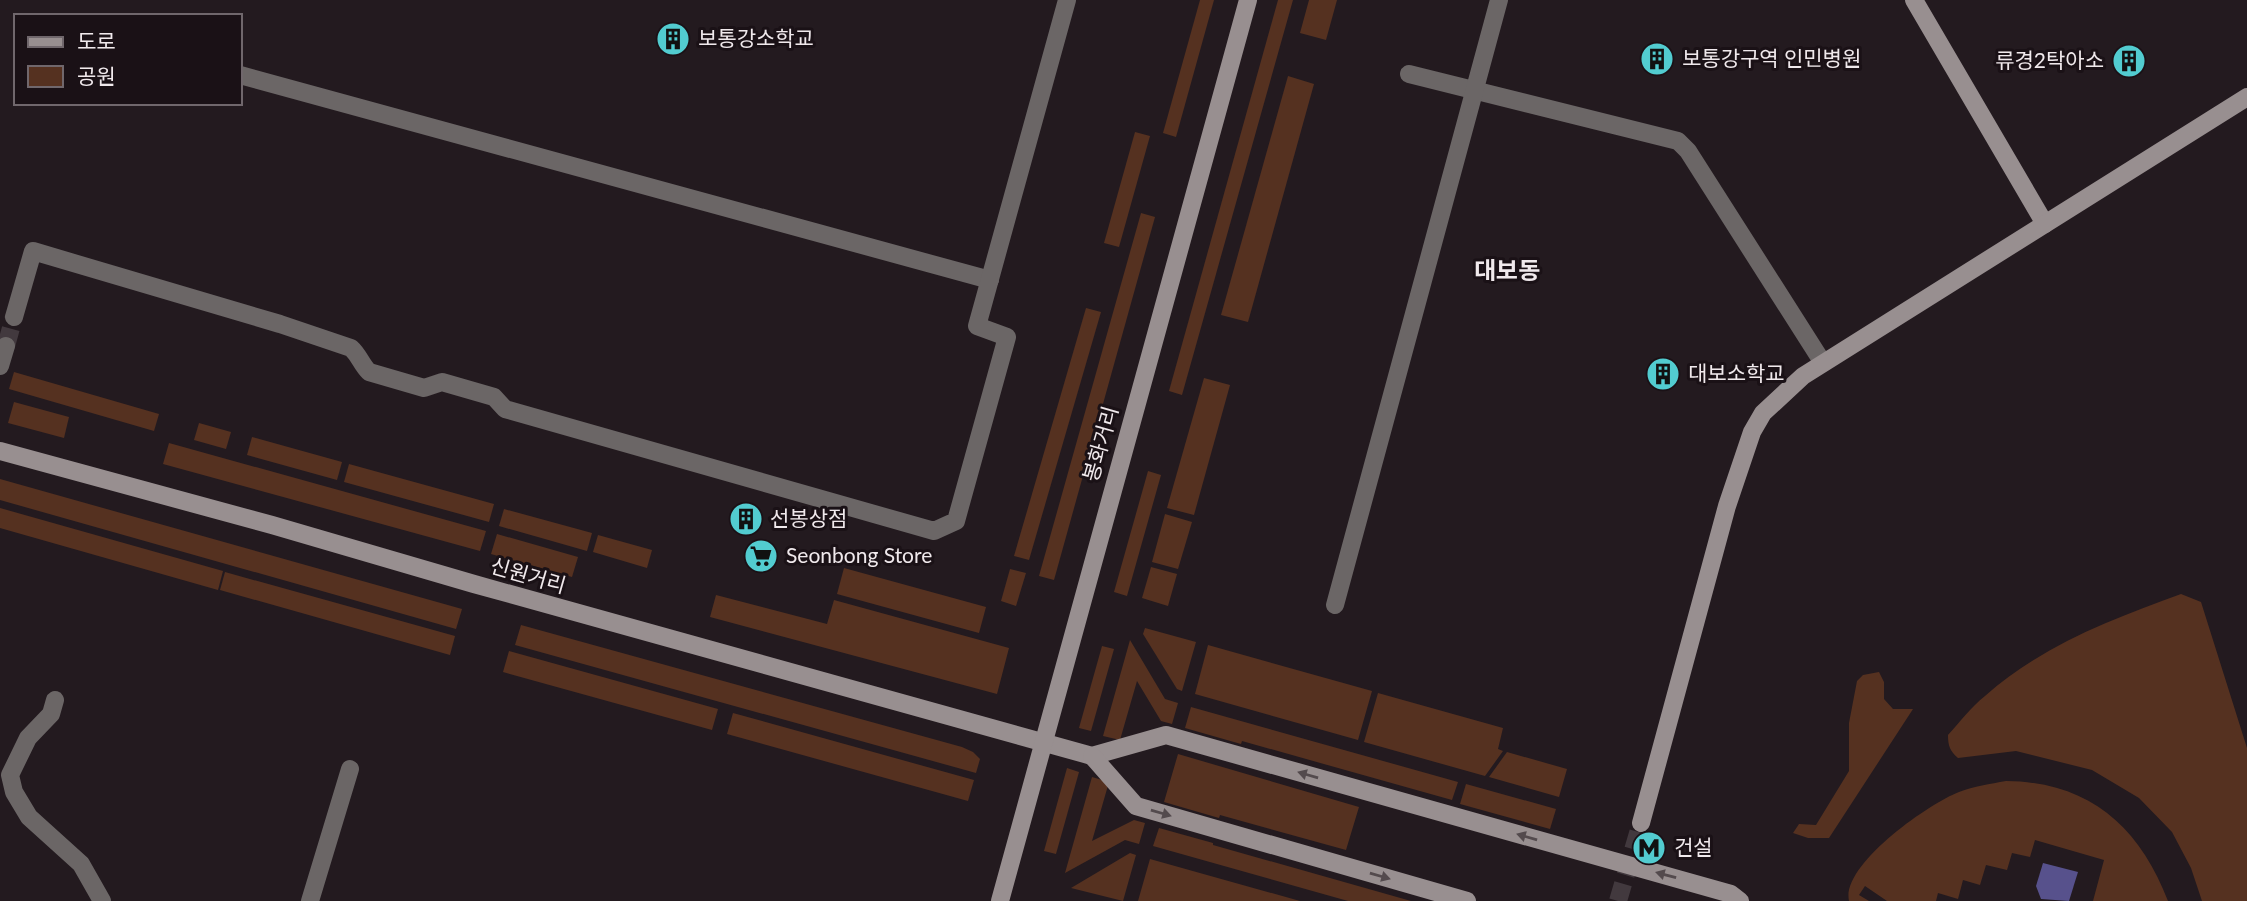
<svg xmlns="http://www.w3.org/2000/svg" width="2247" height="901" viewBox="0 0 2247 901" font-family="Lato,'Noto Sans KR',sans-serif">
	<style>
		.green { fill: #553120 }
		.water { fill: #57518c }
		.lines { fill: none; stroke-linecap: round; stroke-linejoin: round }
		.street-tunnel { stroke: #42393e; stroke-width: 18; stroke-dasharray: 18 9; stroke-linecap: butt }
		.secondary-tunnel { stroke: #42393e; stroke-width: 18; stroke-dasharray: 18 9; stroke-linecap: butt }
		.street { stroke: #6b6666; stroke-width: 18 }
		.secondary { stroke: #988f90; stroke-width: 18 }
		.oneway { fill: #534a4d }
		.labels { text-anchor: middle; stroke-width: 6; stroke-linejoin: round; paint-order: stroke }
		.poi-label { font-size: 21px; fill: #f0e9ec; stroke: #1a1116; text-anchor: start }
		.street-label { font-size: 21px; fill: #f0e9ec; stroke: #1a1116 }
		.quarter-label { font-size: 24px; font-weight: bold; fill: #f0e9ec; stroke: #1a1116 }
	</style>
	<rect width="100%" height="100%" fill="#231a1f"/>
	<g class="green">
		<path d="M 1200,0 L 1214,0 L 1176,137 L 1163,133 Z"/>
		<path d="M 1278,0 L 1293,0 L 1182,395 L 1169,391 Z"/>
		<path d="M 1309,0 L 1337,0 L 1326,40 L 1300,33 Z"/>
		<path d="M 1288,76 L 1314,84 L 1248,322 L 1221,315 Z"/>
		<path d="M 1135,132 L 1150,136 L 1119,247 L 1104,243 Z"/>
		<path d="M 1141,213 L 1155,217 L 1054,580 L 1039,576 Z"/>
		<path d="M 1086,308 L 1101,312 L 1029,560 L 1014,556 Z"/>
		<path d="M 14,372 L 159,414 L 154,431 L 9,389 Z"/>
		<path d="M 1204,378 L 1230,385 L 1194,515 L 1167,508 Z"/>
		<path d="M 14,402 L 69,417 L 64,438 L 8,423 Z"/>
		<path d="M 199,423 L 231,432 L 226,449 L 194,440 Z"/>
		<path d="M 252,437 L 342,462 L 337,480 L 247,455 Z"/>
		<path d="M 169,443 L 486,531 L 480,551 L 163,464 Z"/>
		<path d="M 349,464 L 494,504 L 489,522 L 344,482 Z"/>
		<path d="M 1148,471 L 1161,475 L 1127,596 L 1114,592 Z"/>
		<path d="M 0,479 L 462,609 L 456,629 L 0,500 Z"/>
		<path d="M 0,508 L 223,571 L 218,590 L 0,528 Z"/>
		<path d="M 504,509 L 592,533 L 587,551 L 499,526 Z"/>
		<path d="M 1165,514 L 1192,522 L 1178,569 L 1152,562 Z"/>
		<path d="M 497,534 L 578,557 L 572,577 L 491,554 Z"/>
		<path d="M 598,535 L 652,550 L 647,568 L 593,552 Z"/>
		<path d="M 1151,567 L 1177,574 L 1168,606 L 1142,598 Z"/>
		<path d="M 844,568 L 986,607 L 979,633 L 837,594 Z"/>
		<path d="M 1010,569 L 1026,573 L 1016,606 L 1001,601 Z"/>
		<path d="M 225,572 L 455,636 L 450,655 L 220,590 Z"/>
		<path d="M 2181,594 L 2201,602 L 2247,748 L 2247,901 L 2202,901 L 2191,868 L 2172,832 L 2139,798 L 2092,770 L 2016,751 L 1958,758 C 1950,751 1948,746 1948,735 C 1960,722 1971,707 1985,696 C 2041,646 2112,619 2181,594 Z"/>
		<path d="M 716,595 L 827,624 L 834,600 L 1009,648 L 997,694 L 710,617 Z"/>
		<path d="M 521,625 L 962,747 L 973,752 L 980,759 L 976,773 L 515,645 Z"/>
		<path d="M 1145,628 L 1196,642 L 1182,691 L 1177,689 L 1143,634 Z"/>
		<path d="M 1130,640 L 1165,699 L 1178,703 L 1172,724 L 1161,721 L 1137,681 L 1120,740 L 1103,736 Z"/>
		<path d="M 1208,645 L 1372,691 L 1358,740 L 1195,694 Z"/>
		<path d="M 1102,646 L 1114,649 L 1091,731 L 1079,728 Z"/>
		<path d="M 509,651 L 718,709 L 712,730 L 503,672 Z"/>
		<path d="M 1879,672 L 1884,682 L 1884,699 L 1893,709 L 1913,709 L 1829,838 L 1808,838 L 1793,833 L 1799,824 L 1816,825 L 1849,771 L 1849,723 L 1857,681 L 1863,675 Z"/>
		<path d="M 1378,693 L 1503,728 L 1498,749 L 1503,751 L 1485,776 L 1364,742 Z"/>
		<path d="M 1191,707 L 1458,782 L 1452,800 L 1242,741 L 1241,744 L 1185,728 Z"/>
		<path d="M 733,713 L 974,780 L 968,801 L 727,734 Z"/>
		<path d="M 1507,752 L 1567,769 L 1559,797 L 1489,777 Z"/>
		<path d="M 1178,754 L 1359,807 L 1346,850 L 1220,815 L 1219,818 L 1164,802 Z"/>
		<path d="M 1067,768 L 1079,772 L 1056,854 L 1044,851 Z"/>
		<path d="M 1092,777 L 1109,782 L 1092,841 L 1134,820 L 1145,823 L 1139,844 L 1125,840 L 1065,873 Z"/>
		<path d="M 2006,781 C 2089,782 2139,826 2168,901 L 2093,901 L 2104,860 L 2035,840 L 2030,857 L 2012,853 L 2007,870 L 1986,865 L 1980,885 L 1963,880 L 1958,899 L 1938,893 L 1936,901 L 1887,901 L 1865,886 L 1859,895 L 1869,901 L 1849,901 C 1841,865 1928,804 1959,792 C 1974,786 1990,784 2006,781 Z"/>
		<path d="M 1466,784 L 1556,809 L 1550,829 L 1460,804 Z"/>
		<path d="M 1159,828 L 1213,843 L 1213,845 L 1411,901 L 1348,901 L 1153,846 Z"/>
		<path d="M 1130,853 L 1136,855 L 1123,901 L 1071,888 Z"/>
		<path d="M 1150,859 L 1300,901 L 1138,901 Z"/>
	</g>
	<path class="water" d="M 2043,863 L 2078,872 L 2069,901 L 2041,899 L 2036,886 Z"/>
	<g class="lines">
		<path class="street-tunnel" d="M 6,346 L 14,317"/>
		<path class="secondary-tunnel" d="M 1618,901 L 1641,823"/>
		<g class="street">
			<path d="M 1409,74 L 1678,141 L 1688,151 L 1823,363"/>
			<path d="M 240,75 L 990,280"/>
			<path d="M 14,317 L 33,251 L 280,324 L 351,348 C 359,355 361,364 369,372 L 424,388 L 442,382 L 494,397 L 505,409 L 934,531 L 956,521 L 1007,337 L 977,326 L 1067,0"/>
			<path d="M 0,366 L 6,346"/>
			<path d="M 1335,605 L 1499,0"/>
			<path d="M 55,700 L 51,714 L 28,738 L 10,775 L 14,792 L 29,817 L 81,864 L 102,901"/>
			<path d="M 310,901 L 350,769"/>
		</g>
		<g class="secondary">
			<path d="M 1914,0 L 2045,224"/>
			<path d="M 0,451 L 272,525 L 474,584 L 1092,756 L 1166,735 L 1731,894 L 1740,901"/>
			<path d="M 1092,756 L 1136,806 L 1467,901"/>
			<path d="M 1641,823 L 1727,506 L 1752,432 L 1763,413 L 1803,376 L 2247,97"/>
			<path d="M 1000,901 L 1248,0"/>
		</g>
	</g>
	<defs><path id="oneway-solid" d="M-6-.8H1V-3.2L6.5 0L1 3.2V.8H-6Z" transform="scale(1.75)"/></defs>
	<g class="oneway">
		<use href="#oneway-solid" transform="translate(1308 775) rotate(-164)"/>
		<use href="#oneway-solid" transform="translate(1161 813) rotate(16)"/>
		<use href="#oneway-solid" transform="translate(1527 837) rotate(-164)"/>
		<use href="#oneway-solid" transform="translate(1666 875) rotate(-165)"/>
		<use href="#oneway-solid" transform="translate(1380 876) rotate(16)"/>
	</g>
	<defs>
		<symbol id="building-disc" viewBox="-11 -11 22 22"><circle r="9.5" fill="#52ccd0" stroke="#1a1116"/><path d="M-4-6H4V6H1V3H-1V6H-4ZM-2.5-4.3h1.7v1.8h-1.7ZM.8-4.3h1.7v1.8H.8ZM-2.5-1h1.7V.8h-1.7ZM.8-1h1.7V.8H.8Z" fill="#111"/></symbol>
		<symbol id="supermarket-disc" viewBox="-11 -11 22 22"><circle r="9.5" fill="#52ccd0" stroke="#1a1116"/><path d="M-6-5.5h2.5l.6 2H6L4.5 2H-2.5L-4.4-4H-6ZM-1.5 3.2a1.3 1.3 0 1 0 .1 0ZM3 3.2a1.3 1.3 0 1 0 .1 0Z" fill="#111"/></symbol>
		<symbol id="metro-disc" viewBox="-11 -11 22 22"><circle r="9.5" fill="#52ccd0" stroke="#1a1116"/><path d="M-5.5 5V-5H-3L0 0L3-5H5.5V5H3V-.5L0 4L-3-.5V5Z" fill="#111"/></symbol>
	</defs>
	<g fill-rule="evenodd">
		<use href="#building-disc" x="654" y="20" width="38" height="38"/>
		<use href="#building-disc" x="1638" y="40" width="38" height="38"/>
		<use href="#building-disc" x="2110" y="42" width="38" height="38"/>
		<use href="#building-disc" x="1644" y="355" width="38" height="38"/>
		<use href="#building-disc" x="727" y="500" width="38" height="38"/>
		<use href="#supermarket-disc" x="742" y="537" width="38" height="38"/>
		<use href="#metro-disc" x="1630" y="829" width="38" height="38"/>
	</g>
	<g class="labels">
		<g class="poi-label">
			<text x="698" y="46">보통강소학교</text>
			<text x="1682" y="66">보통강구역 인민병원</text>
			<text x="2104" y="68" text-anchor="end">류경2탁아소</text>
			<text x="1688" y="381">대보소학교</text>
			<text x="770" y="526">선봉상점</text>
			<text x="786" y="563">Seonbong Store</text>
			<text x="1674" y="855">건설</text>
		</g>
		<g class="street-label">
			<text transform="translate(1101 444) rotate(-74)" y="7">봉화거리</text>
			<text transform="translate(528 576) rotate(16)" y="7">신원거리</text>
		</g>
		<g class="quarter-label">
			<text x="1507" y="279">대보동</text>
		</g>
	</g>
	<rect x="14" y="14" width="228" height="91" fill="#1a1116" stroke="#70676c" stroke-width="2"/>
	<rect x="28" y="37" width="35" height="10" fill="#988f90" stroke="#70676c" stroke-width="2"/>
	<text x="77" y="49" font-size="21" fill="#f0e9ec">도로</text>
	<rect x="28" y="66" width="35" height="21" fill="#553120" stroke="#70676c" stroke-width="2"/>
	<text x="77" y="84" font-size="21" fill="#f0e9ec">공원</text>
</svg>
